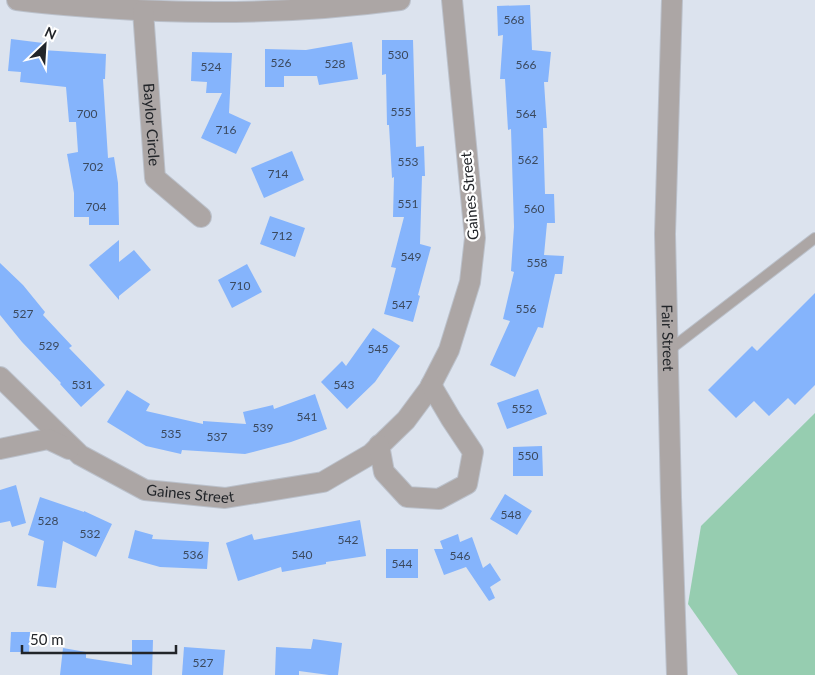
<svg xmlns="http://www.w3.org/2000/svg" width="815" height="675" viewBox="0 0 815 675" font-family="Lato,sans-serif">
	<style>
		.green { fill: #96cdb0 }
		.building { fill: #85b4fc }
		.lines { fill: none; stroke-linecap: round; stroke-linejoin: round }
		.lane-casing { stroke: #bbc1cb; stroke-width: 12 }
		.street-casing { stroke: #bbc1cb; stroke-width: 22 }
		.lane { stroke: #aca6a5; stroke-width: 10 }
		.street { stroke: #aca6a5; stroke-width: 20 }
		.labels { text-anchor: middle; stroke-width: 4.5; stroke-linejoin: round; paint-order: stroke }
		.number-label { font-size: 12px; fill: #3b495e }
		.street-label { font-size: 15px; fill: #222529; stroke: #fff }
	</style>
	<rect width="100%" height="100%" fill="#dce3ee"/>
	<path class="green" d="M 815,413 L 815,675 L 738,675 L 688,604 L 701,526 Z"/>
	<g class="building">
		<path d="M 530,5 L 532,50 L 551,52 L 548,82 L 544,82 L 547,128 L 543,128 L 545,194 L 554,194 L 555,223 L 547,223 L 544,255 L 564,256 L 562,274 L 555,274 L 543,328 L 538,327 L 515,377 L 490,365 L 510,321 L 503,319 L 514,272 L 511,271 L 514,227 L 511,129 L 508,130 L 505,79 L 500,79 L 503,35 L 498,36 L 497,6 Z"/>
		<path d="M 11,39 L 43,43 L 42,50 L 106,54 L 105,79 L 103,79 L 108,158 L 114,157 L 118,183 L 119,225 L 89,225 L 89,217 L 74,217 L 74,193 L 67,154 L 78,152 L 76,122 L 69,122 L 66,87 L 20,82 L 21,72 L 8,71 Z"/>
		<path d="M 382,40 L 413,40 L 416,147 L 424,146 L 425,176 L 422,176 L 420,244 L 431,247 L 418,295 L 420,296 L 413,322 L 384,314 L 396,268 L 391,267 L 404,217 L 393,217 L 394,177 L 392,178 L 389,125 L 387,125 L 386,74 L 382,75 Z"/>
		<path d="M 352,42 L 358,79 L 319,85 L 317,76 L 284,76 L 284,87 L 265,87 L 265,49 L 306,50 Z"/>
		<path d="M 192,52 L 232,53 L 229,113 L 251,123 L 236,154 L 201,138 L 222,93 L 206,93 L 207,82 L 191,81 Z"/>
		<path d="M 292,151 L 304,180 L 264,198 L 251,168 Z"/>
		<path d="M 270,216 L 305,228 L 295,257 L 260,244 Z"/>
		<path d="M 119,240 L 119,262 L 134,250 L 151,270 L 119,296 L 119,300 L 89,265 Z"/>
		<path d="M 0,263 L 23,285 L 45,312 L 43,315 L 72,346 L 69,348 L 105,385 L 81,407 L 60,384 L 61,383 L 22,342 L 0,315 Z"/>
		<path d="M 247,264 L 262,292 L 232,308 L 218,280 Z"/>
		<path d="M 815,293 L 815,385 L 795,405 L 788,398 L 769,416 L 754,401 L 736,418 L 708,390 L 752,346 L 757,351 Z"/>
		<path d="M 373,328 L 400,346 L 375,382 L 347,409 L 321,382 L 342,361 L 346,366 Z"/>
		<path d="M 538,389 L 547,414 L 507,429 L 497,403 Z"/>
		<path d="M 127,390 L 150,404 L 146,411 L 203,424 L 203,421 L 246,424 L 243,412 L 273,405 L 274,409 L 315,394 L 327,429 L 291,442 L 245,454 L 182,450 L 181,454 L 146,446 L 107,422 Z"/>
		<path d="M 542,446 L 543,476 L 513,476 L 513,447 Z"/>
		<path d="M 16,485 L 26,523 L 12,527 L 10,521 L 0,523 L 0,490 Z"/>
		<path d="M 505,494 L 532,511 L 517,535 L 490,519 Z"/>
		<path d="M 40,497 L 84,512 L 84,511 L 112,524 L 96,557 L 63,541 L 56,588 L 37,586 L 44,541 L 28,535 Z"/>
		<path d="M 360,520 L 366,556 L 326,562 L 326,564 L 282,572 L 281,567 L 238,581 L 226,543 L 252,534 L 254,540 Z"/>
		<path d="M 135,530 L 153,535 L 152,539 L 209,542 L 207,569 L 160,567 L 128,558 Z"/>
		<path d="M 458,534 L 460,542 L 472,537 L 483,568 L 490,563 L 501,580 L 490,587 L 495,598 L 489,601 L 466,567 L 444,575 L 434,549 L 443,549 L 440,541 Z"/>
		<rect x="386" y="549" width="32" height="29"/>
		<path d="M 11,632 L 30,632 L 29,652 L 10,652 Z"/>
		<path d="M 313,639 L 342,643 L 338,675 L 329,675 L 299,671 L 299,675 L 275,675 L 276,647 L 311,649 Z"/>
		<path d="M 132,640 L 153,640 L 152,675 L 60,675 L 63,648 L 86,652 L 86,658 L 132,665 Z"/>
		<path d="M 184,647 L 225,650 L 223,675 L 182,675 Z"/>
	</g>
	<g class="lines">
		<defs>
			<path id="lane" d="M 668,351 L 815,238"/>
			<g id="street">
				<path d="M 17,0 C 46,4 75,6 104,8 C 203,15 302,13 400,0"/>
				<path id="s1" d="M 672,0 L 665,234 L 671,497 L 677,675"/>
				<path id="s2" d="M 143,11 L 155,178 L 201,217"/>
				<path id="s3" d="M 0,377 L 80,455 L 145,490 L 225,498 L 323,482 L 371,454 L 406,420 L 429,389 L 449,350 L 470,282 L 475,238 L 452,0"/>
				<path d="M 379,445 L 384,472 L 407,497 L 439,499 L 467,484 L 473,452 L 451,419 L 431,385"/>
				<path d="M 0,449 L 48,439 L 69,449"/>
			</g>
		</defs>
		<use href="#lane" class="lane-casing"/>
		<use href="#street" class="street-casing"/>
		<use href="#lane" class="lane"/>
		<use href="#street" class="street"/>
	</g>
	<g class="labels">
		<g class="number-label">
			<text x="514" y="24">568</text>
			<text x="398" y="59">530</text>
			<text x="281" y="67">526</text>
			<text x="335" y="68">528</text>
			<text x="526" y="69">566</text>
			<text x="211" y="71">524</text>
			<text x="401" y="116">555</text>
			<text x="87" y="118">700</text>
			<text x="526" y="118">564</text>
			<text x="226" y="134">716</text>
			<text x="528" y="164">562</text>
			<text x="408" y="166">553</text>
			<text x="93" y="171">702</text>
			<text x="278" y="178">714</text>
			<text x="408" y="208">551</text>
			<text x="96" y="211">704</text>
			<text x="534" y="213">560</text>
			<text x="282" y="240">712</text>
			<text x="411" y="261">549</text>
			<text x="537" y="267">558</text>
			<text x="240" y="290">710</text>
			<text x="402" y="309">547</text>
			<text x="526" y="313">556</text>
			<text x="23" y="318">527</text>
			<text x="49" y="350">529</text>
			<text x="378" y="353">545</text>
			<text x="82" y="389">531</text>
			<text x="344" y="389">543</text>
			<text x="522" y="413">552</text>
			<text x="307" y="421">541</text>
			<text x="263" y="432">539</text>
			<text x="171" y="438">535</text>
			<text x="217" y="441">537</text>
			<text x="528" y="460">550</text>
			<text x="511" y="519">548</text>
			<text x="48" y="525">528</text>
			<text x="90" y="538">532</text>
			<text x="348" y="544">542</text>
			<text x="193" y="559">536</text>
			<text x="302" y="559">540</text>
			<text x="460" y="560">546</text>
			<text x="402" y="568">544</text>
			<text x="203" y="667">527</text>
		</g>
		<g class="street-label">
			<text dy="5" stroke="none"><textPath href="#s2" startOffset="114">Baylor Circle</textPath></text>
			<text transform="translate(470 196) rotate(-95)" y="5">Gaines Street</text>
			<text dy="5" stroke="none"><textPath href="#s1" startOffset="338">Fair Street</textPath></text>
			<text dy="5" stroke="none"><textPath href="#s3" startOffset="231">Gaines Street</textPath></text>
		</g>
	</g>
	<g transform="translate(45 45) rotate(25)" stroke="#ffffff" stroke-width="4" paint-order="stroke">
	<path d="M0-4L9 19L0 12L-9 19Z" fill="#222529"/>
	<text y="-8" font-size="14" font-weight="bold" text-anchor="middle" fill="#222529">N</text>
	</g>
	<path d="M22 645v8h154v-8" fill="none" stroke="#222529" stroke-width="2.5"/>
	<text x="30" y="645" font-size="15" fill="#222529" stroke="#ffffff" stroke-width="4" paint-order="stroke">50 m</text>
</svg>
